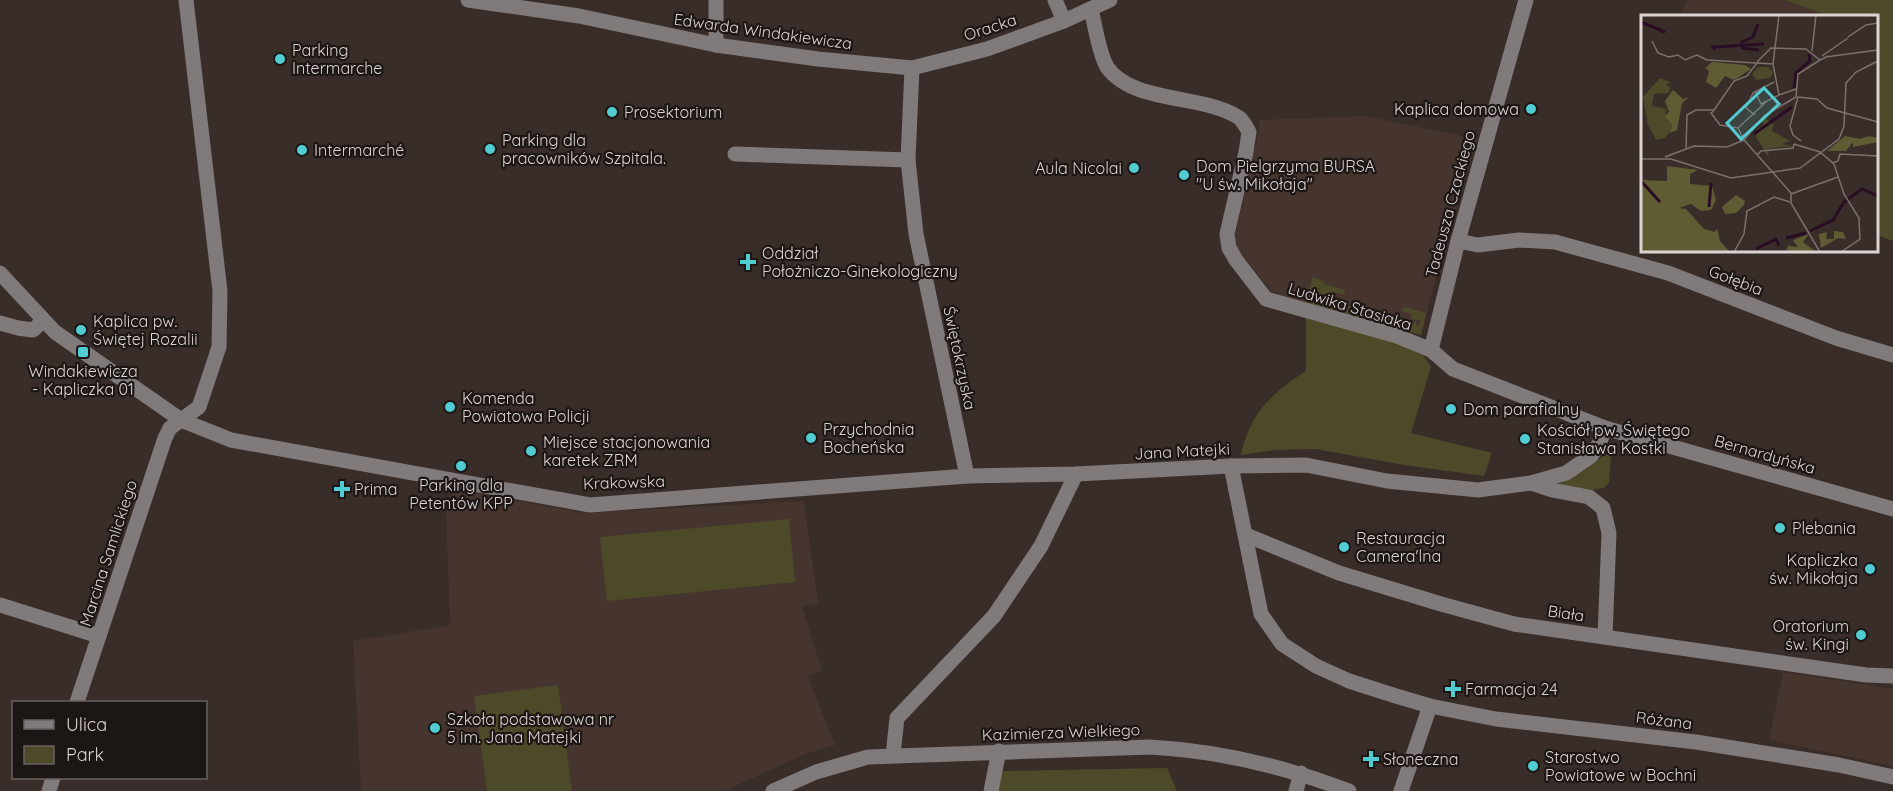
<svg xmlns="http://www.w3.org/2000/svg" width="1893" height="791" viewBox="0 0 1893 791" font-family="Quicksand,sans-serif">
	<style>
		.built { fill: #46342e }
		.green { fill: #4d4a2a }
		.lines { fill: none; stroke-linecap: round; stroke-linejoin: round }
		.minor { stroke: #817a7b; stroke-width: 15 }
		.poi-dot { fill: #51ccd3; stroke: #1c1615; stroke-width: 2 }
		.labels { text-anchor: middle; stroke-width: 4.5; stroke-linejoin: round; paint-order: stroke }
		.street-label { font-size: 16px; fill: #dcd4d2; stroke: #1c1615 }
		.poi-label { font-size: 16px; fill: #dcd4d2; stroke: #1c1615; text-anchor: start }
		.inset-river { fill: none; stroke: #290d24; stroke-width: 3 }
		.inset-road { fill: none; stroke: #7a706d; stroke-width: 1.5 }
		.view { fill: #51ccd3; fill-opacity: 0.15; stroke: #51ccd3; stroke-width: 3 }
		.inset-edge { fill: none; stroke: #dcd4d2; stroke-width: 3 }
	</style>
	<rect width="100%" height="100%" fill="#382d29"/>
	<g class="built">
		<path d="M 1687,0 L 1785,0 L 1829,16 L 1680,16 Z"/>
		<path d="M 1365,116 L 1477,139 L 1443,251 L 1421,335 L 1305,303 L 1271,291 L 1233,244 L 1257,140 L 1260,120 Z"/>
		<path d="M 454,489 L 583,513 L 804,501 L 818,604 L 802,606 L 822,671 L 808,676 L 835,745 L 808,753 L 724,791 L 361,791 L 353,641 L 450,625 L 446,512 Z"/>
		<path d="M 1783,672 L 1893,689 L 1893,766 L 1769,740 Z"/>
	</g>
	<g class="green">
		<path d="M 1785,0 L 1893,0 L 1893,241 L 1877,235 L 1876,16 L 1829,16 Z"/>
		<path d="M 1313,277 L 1324,281 L 1323,284 L 1345,290 L 1344,295 L 1335,292 L 1331,305 L 1347,310 L 1349,306 L 1361,309 L 1359,318 L 1305,303 Z"/>
		<path d="M 1404,307 L 1426,313 L 1421,335 L 1378,324 L 1381,315 L 1394,318 L 1393,322 L 1408,326 L 1410,321 L 1416,322 L 1416,325 L 1419,326 L 1421,320 L 1411,319 L 1412,314 L 1402,311 Z"/>
		<path d="M 1306,315 L 1420,351 L 1431,367 L 1411,433 L 1492,453 L 1484,476 L 1404,465 L 1316,449 L 1275,450 L 1241,455 C 1249,415 1272,392 1306,371 Z"/>
		<path d="M 1606,453 L 1611,454 L 1609,482 L 1604,488 L 1586,491 L 1556,486 L 1597,461 Z"/>
		<path d="M 789,519 L 795,582 L 607,601 L 600,537 Z"/>
		<path d="M 558,685 L 572,791 L 487,791 L 474,696 Z"/>
		<path d="M 1167,768 L 1177,791 L 997,791 L 1000,773 L 1005,771 Z"/>
	</g>
	<g class="lines">
		<g class="minor">
			<path d="M 468,0 L 579,16 L 716,45 L 818,59 L 912,68 L 987,49 L 1064,21 L 1110,0"/>
			<path d="M 716,0 L 716,45"/>
			<path d="M 1055,0 L 1064,21"/>
			<path d="M 1091,9 C 1095,25 1099,54 1107,67 C 1133,104 1202,94 1238,117 C 1243,120 1246,127 1249,132 L 1246,152 L 1227,234 L 1229,248 L 1236,260 L 1266,299 L 1397,336 L 1431,350 L 1453,369 L 1605,428 L 1893,509"/>
			<path d="M 912,68 L 908,160 L 916,234 L 967,476"/>
			<path d="M 735,154 L 908,160"/>
			<path d="M 1458,241 L 1478,245 L 1519,240 L 1555,242 L 1668,273 L 1836,338 L 1893,355"/>
			<path d="M 0,273 L 55,332 L 181,420 L 231,440 L 590,505 L 967,476 L 1076,474 L 1231,466 L 1306,465 L 1387,481 L 1478,490 L 1531,483 L 1566,473 L 1591,456 L 1599,444 L 1605,428"/>
			<path d="M 0,323 L 18,328 L 33,330 L 43,321"/>
			<path d="M 1431,350 L 1458,241 L 1526,0"/>
			<path d="M 1231,466 L 1261,614 L 1282,644 L 1316,666 L 1349,681 L 1396,696 L 1430,706 L 1496,719 L 1696,742 L 1839,765 L 1893,777"/>
			<path d="M 1531,483 L 1552,490 L 1589,497 L 1603,508 L 1609,533 L 1605,637"/>
			<path d="M 1246,535 L 1339,573 L 1441,604 L 1514,624 L 1866,675 L 1893,676"/>
			<path d="M 0,605 L 99,636"/>
			<path d="M 77,702 L 165,438 L 170,428 L 199,407 L 219,347 L 220,291 L 186,0"/>
			<path d="M 893,755 L 897,718 L 994,616 L 1041,546 L 1076,474"/>
			<path d="M 49,791 L 53,778"/>
			<path d="M 773,791 L 816,772 L 868,757 L 1150,747 C 1220,751 1284,766 1349,791"/>
			<path d="M 991,791 L 999,751"/>
			<path d="M 1296,791 L 1301,773"/>
			<path d="M 1401,791 L 1430,706"/>
		</g>
	</g>
	<g class="poi-dot">
		<circle cx="280" cy="59" r="6"/>
		<circle cx="1531" cy="109" r="6"/>
		<circle cx="612" cy="112" r="6"/>
		<circle cx="490" cy="149" r="6"/>
		<circle cx="302" cy="150" r="6"/>
		<circle cx="1134" cy="168" r="6"/>
		<circle cx="1184" cy="175" r="6"/>
		<path d="M745 253h6v6h6v6h-6v6h-6v-6h-6v-6h6z"/>
		<circle cx="81" cy="330" r="6"/>
		<rect x="77" y="346" width="12" height="12" rx="3"/>
		<circle cx="450" cy="407" r="6"/>
		<circle cx="1451" cy="409" r="6"/>
		<circle cx="811" cy="438" r="6"/>
		<circle cx="1525" cy="439" r="6"/>
		<circle cx="531" cy="451" r="6"/>
		<circle cx="461" cy="466" r="6"/>
		<path d="M339 480h6v6h6v6h-6v6h-6v-6h-6v-6h6z"/>
		<circle cx="1780" cy="528" r="6"/>
		<circle cx="1344" cy="547" r="6"/>
		<circle cx="1870" cy="569" r="6"/>
		<circle cx="1861" cy="635" r="6"/>
		<path d="M1450 680h6v6h6v6h-6v6h-6v-6h-6v-6h6z"/>
		<circle cx="435" cy="728" r="6"/>
		<path d="M1368 750h6v6h6v6h-6v6h-6v-6h-6v-6h6z"/>
		<circle cx="1533" cy="766" r="6"/>
	</g>
	<g class="labels">
		<g class="street-label">
			<text transform="translate(990 27) rotate(-18)" y="6">Oracka</text>
			<text transform="translate(763 31) rotate(8)" y="6">Edwarda Windakiewicza</text>
			<text transform="translate(1450 204) rotate(-75)" y="6">Tadeusza Czackiego</text>
			<text transform="translate(1736 280) rotate(21)" y="6">Gołębia</text>
			<text transform="translate(1350 306) rotate(17)" y="6">Ludwika Stasiaka</text>
			<text transform="translate(960 358) rotate(78)" y="6">Świętokrzyska</text>
			<text transform="translate(1182 451) rotate(-3)" y="6">Jana Matejki</text>
			<text transform="translate(1765 454) rotate(16)" y="6">Bernardyńska</text>
			<text transform="translate(624 482) rotate(-2)" y="6">Krakowska</text>
			<text transform="translate(108 553) rotate(-72)" y="6">Marcina Samlickiego</text>
			<text transform="translate(1566 613) rotate(8)" y="6">Biała</text>
			<text transform="translate(1664 720) rotate(7)" y="6">Różana</text>
			<text transform="translate(1061 732) rotate(-2)" y="6">Kazimierza Wielkiego</text>
		</g>
		<g class="poi-label">
			<text x="292" y="56">Parking<tspan x="292" dy="18">Intermarche</tspan></text>
			<text x="1519" y="115" text-anchor="end">Kaplica domowa</text>
			<text x="624" y="118">Prosektorium</text>
			<text x="502" y="146">Parking dla<tspan x="502" dy="18">pracowników Szpitala.</tspan></text>
			<text x="314" y="156">Intermarché</text>
			<text x="1196" y="172">Dom Pielgrzyma BURSA<tspan x="1196" dy="18">"U św. Mikołaja"</tspan></text>
			<text x="1122" y="174" text-anchor="end">Aula Nicolai</text>
			<text x="762" y="259">Oddział<tspan x="762" dy="18">Położniczo-Ginekologiczny</tspan></text>
			<text x="93" y="327">Kaplica pw.<tspan x="93" dy="18">Świętej Rozalii</tspan></text>
			<text x="83" y="377" text-anchor="middle">Windakiewicza<tspan x="83" dy="18">- Kapliczka 01</tspan></text>
			<text x="462" y="404">Komenda<tspan x="462" dy="18">Powiatowa Policji</tspan></text>
			<text x="1463" y="415">Dom parafialny</text>
			<text x="823" y="435">Przychodnia<tspan x="823" dy="18">Bocheńska</tspan></text>
			<text x="1537" y="436">Kościół pw. Świętego<tspan x="1537" dy="18">Stanisława Kostki</tspan></text>
			<text x="543" y="448">Miejsce stacjonowania<tspan x="543" dy="18">karetek ZRM</tspan></text>
			<text x="461" y="491" text-anchor="middle">Parking dla<tspan x="461" dy="18">Petentów KPP</tspan></text>
			<text x="354" y="495">Prima</text>
			<text x="1792" y="534">Plebania</text>
			<text x="1356" y="544">Restauracja<tspan x="1356" dy="18">Camera'lna</tspan></text>
			<text x="1858" y="566" text-anchor="end">Kapliczka<tspan x="1858" dy="18">św. Mikołaja</tspan></text>
			<text x="1849" y="632" text-anchor="end">Oratorium<tspan x="1849" dy="18">św. Kingi</tspan></text>
			<text x="1465" y="695">Farmacja 24</text>
			<text x="447" y="725">Szkoła podstawowa nr<tspan x="447" dy="18">5 im. Jana Matejki</tspan></text>
			<text x="1545" y="763">Starostwo<tspan x="1545" dy="18">Powiatowe w Bochni</tspan></text>
			<text x="1383" y="765">Słoneczna</text>
		</g>
	</g>
	<g transform="translate(1641 15)">
		<rect width="237" height="237" fill="#382d29"/>
		<path d="M 19,63 L 29,67 L 25,70 L 29,72 L 27,78 L 13,79 L 11,91 L 26,94 L 24,101 L 32,113 L 24,123 L 15,125 L 7,110 L 2,82 ZM 123,102 L 133,110 L 131,116 L 149,126 L 141,129 L 152,131 L 126,134 L 128,143 L 115,122 L 117,113 L 123,111 L 120,105 Z" fill="#4d4a2a"/>
		<path d="M 71,47 L 104,50 L 110,54 L 93,65 L 84,61 L 75,73 L 65,67 L 68,56 L 64,53 ZM 32,75 L 42,84 L 48,82 L 41,88 L 36,115 L 29,118 L 31,111 L 24,101 L 28,97 L 24,86 ZM 204,121 L 219,124 L 228,121 L 237,123 L 237,127 L 212,132 L 212,127 L 205,136 L 186,136 ZM 26,151 L 57,155 L 49,159 L 49,169 L 71,171 L 75,185 L 70,195 L 60,196 L 50,189 L 38,193 L 45,194 L 63,214 L 74,217 L 76,213 L 79,226 L 89,237 L 0,237 L 0,165 L 26,166 ZM 95,180 L 104,186 L 103,190 L 95,198 L 84,199 L 81,192 ZM 193,216 L 202,217 L 205,224 L 197,223 L 180,233 L 178,219 L 186,217 L 185,224 L 193,224 ZM 168,219 L 162,227 L 174,236 L 145,237 L 147,231 L 157,232 L 152,225 Z" fill="#5f5c33"/>
		<path d="M 117,52 L 127,52 L 132,57 L 129,63 L 115,65 L 111,59 Z" fill="#4d4a2a"/>
		<path class="inset-river" d="M 0,7 L 24,17M 99,28 L 112,22 L 117,9M 100,33 L 118,35M 74,35 L 72,32 L 123,29M 153,73 L 155,58 L 169,46 L 168,39M 113,119 L 151,92M 0,166 L 19,187M 68,192 L 70,168M 169,216 L 192,205 L 203,187 L 221,174 L 237,181M 145,223 L 165,218M 115,234 L 135,224 L 138,231"/>
		<path class="inset-road" d="M 207,22 L 225,10 L 237,8M 11,26 L 17,38 L 28,42 L 37,40 L 44,45 L 56,40 L 66,45 L 115,48M 171,36 L 175,0M 181,41 L 207,23M 184,42 L 237,35M 116,47 L 130,33 L 165,34 L 179,45 L 187,41M 116,48 L 132,49 L 138,0M 132,49 L 138,80M 114,76 L 120,89 L 138,80M 138,80 L 155,74M 156,82 L 176,84 L 186,93 L 237,107M 157,82 L 149,111 L 152,120 L 160,126M 73,95 L 93,66 L 106,61 L 116,48M 73,96 L 70,98 L 79,110 L 97,113 L 125,87M 114,100 L 105,93 L 112,78 L 133,67M 97,113 L 103,125 L 123,101 L 155,82 L 157,59 L 179,45M 153,129 L 179,137 L 193,149 L 203,179 L 218,203 L 219,224 L 200,237M 45,134 L 46,100 L 55,95 L 73,95M 116,140 L 120,136 L 152,133 L 153,129M 24,142 L 53,131 L 86,132 L 103,125 L 150,178 L 150,188 L 179,237M 0,144 L 30,144 L 90,163 L 159,153 L 198,124 L 203,111 L 205,68 L 215,57 L 237,46M 191,148 L 197,146 L 199,139 L 237,141M 150,179 L 197,162M 93,237 L 103,219 L 106,196 L 133,182 L 149,187"/>
		<path class="view" d="M 123,73 L 138,89 L 100,124 L 86,108 Z"/>
		<rect width="237" height="237" class="inset-edge"/>
	</g>
	<rect x="12" y="701" width="195" height="78" fill="#1c1615" stroke="#696261" stroke-width="1.5"/>
	<rect x="24" y="720" width="30" height="9" fill="#817a7b" stroke="#696261" stroke-width="1.5"/>
	<text x="66" y="731" font-size="18" fill="#dcd4d2">Ulica</text>
	<rect x="24" y="746" width="30" height="18" fill="#4d4a2a" stroke="#696261" stroke-width="1.5"/>
	<text x="66" y="761" font-size="18" fill="#dcd4d2">Park</text>
</svg>
